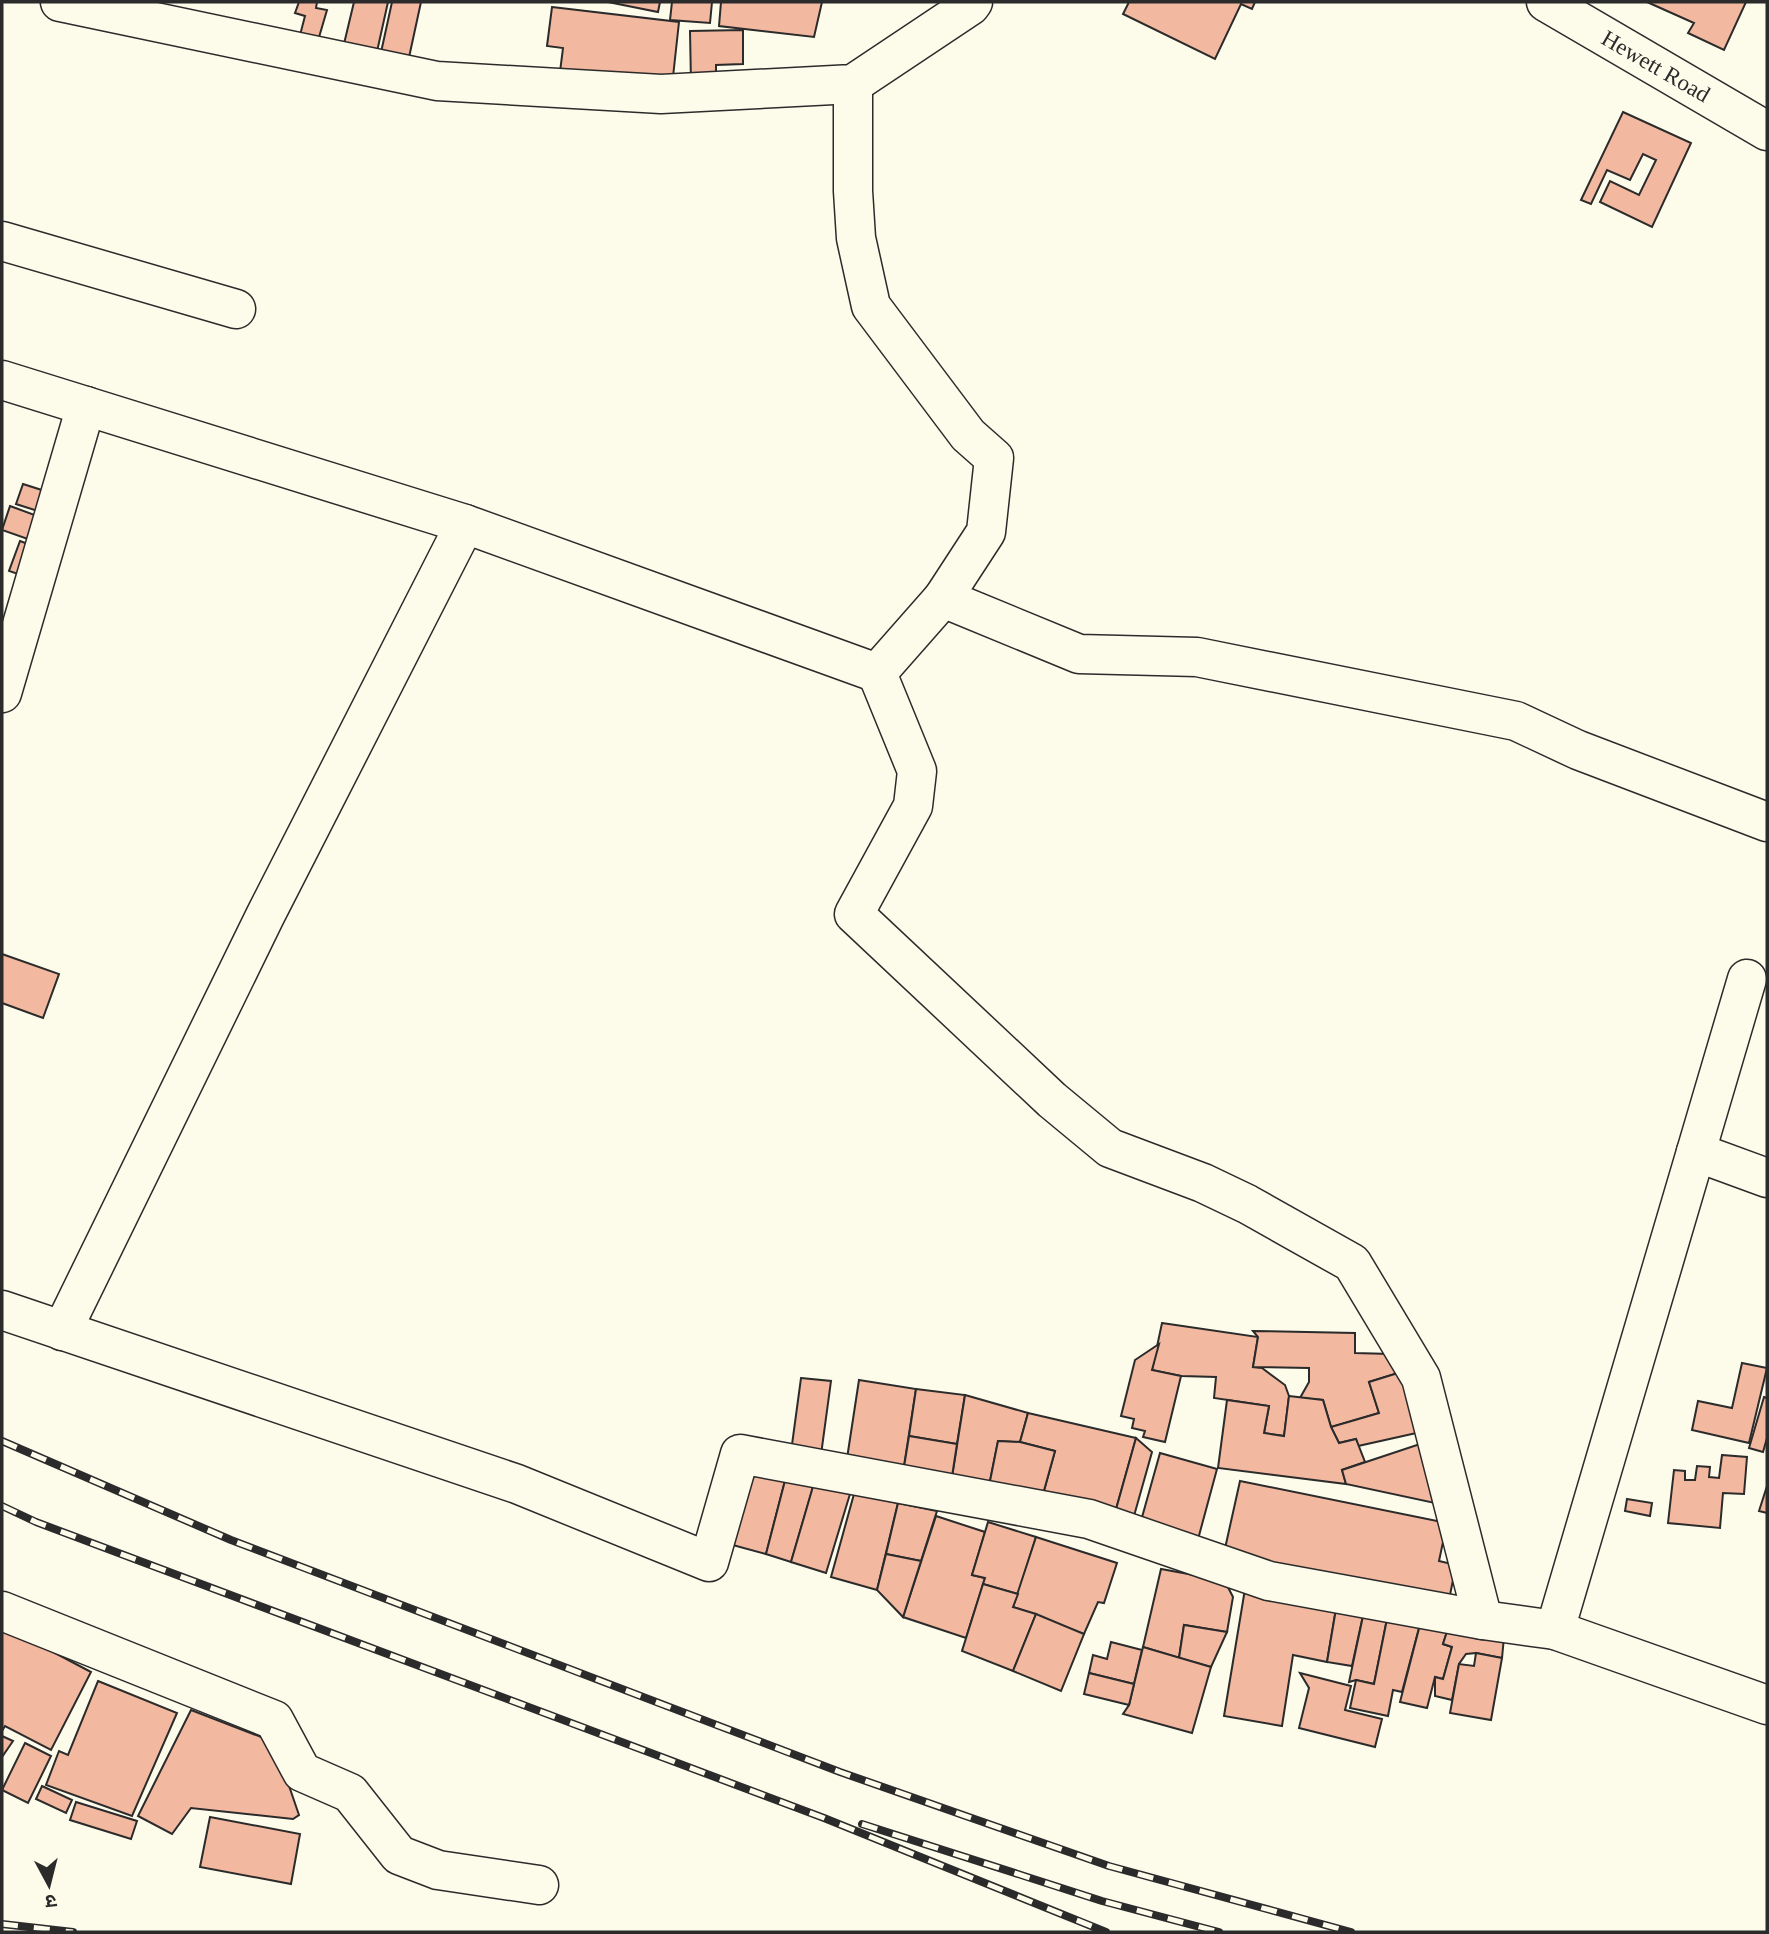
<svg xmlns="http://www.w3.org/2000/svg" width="1769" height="1934" viewBox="0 0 1769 1934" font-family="'Times New Roman','Noto Sans Devanagari',serif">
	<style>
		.building { fill: #f2b8a0; stroke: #2b2b2b; stroke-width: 2 }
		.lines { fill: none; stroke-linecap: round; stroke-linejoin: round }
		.minor-casing { stroke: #2b2b2b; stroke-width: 41 }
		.secondary-casing { stroke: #2b2b2b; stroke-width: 41 }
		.minor { stroke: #fdfbea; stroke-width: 38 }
		.secondary { stroke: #fdfbea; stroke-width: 38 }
		.rail-casing { stroke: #2b2b2b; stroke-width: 8 }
		.rail { stroke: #fdfbea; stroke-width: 5; stroke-dasharray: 16; stroke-linecap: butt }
		.labels { text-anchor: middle; stroke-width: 5; stroke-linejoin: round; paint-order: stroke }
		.street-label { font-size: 23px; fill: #2b2b2b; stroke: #fdfbea }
	</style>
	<rect width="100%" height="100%" fill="#fdfbea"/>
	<g class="building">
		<path d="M 299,2 L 317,2 L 316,8 L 327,10 L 317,44 L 299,39 L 305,16 L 295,13 Z"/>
		<path d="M 354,2 L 388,2 L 376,56 L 343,48 Z"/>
		<path d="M 392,2 L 421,2 L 408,62 L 380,57 Z"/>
		<path d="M 608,2 L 660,2 L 658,12 Z"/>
		<path d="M 672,2 L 712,2 L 710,23 L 670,20 Z"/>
		<path d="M 721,2 L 822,2 L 814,37 L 719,26 Z"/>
		<path d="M 1129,2 L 1255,2 L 1252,9 L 1241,4 L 1215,59 L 1123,14 Z"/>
		<path d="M 1647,2 L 1746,2 L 1724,50 L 1688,33 L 1694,23 Z"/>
		<path d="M 552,7 L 679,22 L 672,86 L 560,72 L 563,48 L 547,46 Z"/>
		<path d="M 743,30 L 743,64 L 716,65 L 716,83 L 691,83 L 690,31 Z"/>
		<path d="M 1623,112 L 1691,143 L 1652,227 L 1600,202 L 1610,181 L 1639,195 L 1656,160 L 1643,154 L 1630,180 L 1607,170 L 1591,204 L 1581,200 Z"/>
		<path d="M 23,484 L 51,493 L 44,513 L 16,504 Z"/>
		<path d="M 10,506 L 51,521 L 42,544 L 2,530 Z"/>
		<path d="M 20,541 L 36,547 L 24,576 L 9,571 Z"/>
		<path d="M 2,954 L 59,974 L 43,1018 L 2,1003 Z"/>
		<path d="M 1162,1323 L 1258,1337 L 1253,1367 L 1262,1368 L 1285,1385 L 1289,1396 L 1284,1436 L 1264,1433 L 1269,1406 L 1214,1398 L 1216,1377 L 1181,1376 L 1152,1370 Z"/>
		<path d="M 1253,1331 L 1355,1333 L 1355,1353 L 1391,1354 L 1398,1373 L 1369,1382 L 1379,1413 L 1331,1427 L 1323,1400 L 1300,1398 L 1309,1382 L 1309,1368 L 1253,1367 L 1258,1337 Z"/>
		<path d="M 1159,1344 L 1152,1370 L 1181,1376 L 1165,1442 L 1143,1437 L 1145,1431 L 1132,1428 L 1134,1419 L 1121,1416 L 1135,1360 Z"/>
		<path d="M 1742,1363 L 1767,1368 L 1749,1443 L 1692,1430 L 1698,1401 L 1732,1408 Z"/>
		<path d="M 1398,1373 L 1408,1374 L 1421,1432 L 1358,1446 L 1356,1439 L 1339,1443 L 1331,1427 L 1379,1413 L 1369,1382 Z"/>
		<path d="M 801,1378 L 831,1381 L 821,1455 L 791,1452 Z"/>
		<path d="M 859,1380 L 916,1389 L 903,1473 L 846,1465 Z"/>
		<path d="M 916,1389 L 965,1395 L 957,1444 L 909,1436 Z"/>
		<path d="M 965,1395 L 1028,1413 L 1020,1442 L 998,1441 L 988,1491 L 951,1483 Z"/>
		<path d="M 1289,1396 L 1323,1400 L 1331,1427 L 1339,1443 L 1356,1439 L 1365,1462 L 1342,1470 L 1346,1484 L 1218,1468 L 1227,1400 L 1269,1406 L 1264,1433 L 1284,1436 Z"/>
		<path d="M 1764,1397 L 1767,1398 L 1767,1438 L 1763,1452 L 1749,1448 Z"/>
		<path d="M 1028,1413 L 1136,1438 L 1113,1520 L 1040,1505 L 1055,1451 L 1020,1442 Z"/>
		<path d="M 909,1436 L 957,1444 L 951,1483 L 903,1473 Z"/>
		<path d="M 1136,1438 L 1152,1452 L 1134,1516 L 1113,1520 Z"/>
		<path d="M 998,1441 L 1020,1442 L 1055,1451 L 1040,1505 L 988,1491 Z"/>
		<path d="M 1423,1443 L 1444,1505 L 1346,1484 L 1342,1470 Z"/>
		<path d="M 1160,1453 L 1217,1469 L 1197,1543 L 1139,1528 Z"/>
		<path d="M 1722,1455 L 1747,1457 L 1744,1494 L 1723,1493 L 1720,1528 L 1668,1523 L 1674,1470 L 1685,1471 L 1685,1480 L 1695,1480 L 1697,1466 L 1710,1467 L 1709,1477 L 1719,1478 Z"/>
		<path d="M 742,1458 L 788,1469 L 766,1554 L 718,1541 Z"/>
		<path d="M 788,1469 L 816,1477 L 791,1562 L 766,1554 Z"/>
		<path d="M 1240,1481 L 1447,1523 L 1439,1561 L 1456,1565 L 1449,1600 L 1224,1553 Z"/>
		<path d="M 814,1483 L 850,1494 L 826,1573 L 791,1562 Z"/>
		<path d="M 1767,1486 L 1767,1513 L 1759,1511 Z"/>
		<path d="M 854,1494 L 898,1503 L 877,1590 L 831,1577 Z"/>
		<path d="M 1627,1499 L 1652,1503 L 1650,1516 L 1625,1511 Z"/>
		<path d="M 898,1503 L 937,1511 L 921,1561 L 886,1554 Z"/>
		<path d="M 936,1516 L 985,1532 L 972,1575 L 985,1578 L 966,1638 L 903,1617 Z"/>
		<path d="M 988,1522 L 1036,1537 L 1018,1594 L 983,1584 L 985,1578 L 972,1575 Z"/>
		<path d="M 1036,1537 L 1117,1563 L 1104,1603 L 1098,1602 L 1084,1634 L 1013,1607 Z"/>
		<path d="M 886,1554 L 921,1561 L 903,1617 L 877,1590 Z"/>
		<path d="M 1217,1566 L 1233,1597 L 1227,1632 L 1184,1625 L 1179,1658 L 1143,1647 L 1161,1569 L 1199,1576 Z"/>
		<path d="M 1246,1583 L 1338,1597 L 1327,1662 L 1293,1655 L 1282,1726 L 1224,1716 Z"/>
		<path d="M 983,1584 L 1018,1594 L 1013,1607 L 1036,1614 L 1013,1671 L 962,1651 Z"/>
		<path d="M 1338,1597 L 1366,1602 L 1352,1666 L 1327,1662 Z"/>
		<path d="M 1366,1602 L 1390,1604 L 1374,1684 L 1356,1680 L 1349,1682 Z"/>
		<path d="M 1390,1604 L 1423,1613 L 1402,1692 L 1393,1690 L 1388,1716 L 1350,1708 L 1356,1680 L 1374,1684 Z"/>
		<path d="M 1423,1613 L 1450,1622 L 1443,1644 L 1452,1647 L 1443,1679 L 1435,1677 L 1427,1708 L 1400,1702 Z"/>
		<path d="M 1036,1614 L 1084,1634 L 1061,1691 L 1013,1671 Z"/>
		<path d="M 1450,1622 L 1504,1637 L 1502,1658 L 1476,1653 L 1466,1654 L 1459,1664 L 1452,1700 L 1435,1696 L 1435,1677 L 1443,1679 L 1452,1647 L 1443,1644 Z"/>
		<path d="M 2,1625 L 91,1672 L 51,1750 L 5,1726 L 2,1731 Z"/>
		<path d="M 1184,1625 L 1227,1632 L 1211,1667 L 1179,1658 Z"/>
		<path d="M 1111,1642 L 1142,1650 L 1134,1684 L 1089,1673 L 1093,1655 L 1107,1659 Z"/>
		<path d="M 1143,1647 L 1211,1667 L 1192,1733 L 1123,1714 L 1129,1705 Z"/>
		<path d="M 1476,1653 L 1502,1658 L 1491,1720 L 1450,1713 L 1459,1664 L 1474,1666 Z"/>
		<path d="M 1089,1673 L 1134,1684 L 1129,1705 L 1084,1694 Z"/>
		<path d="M 1300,1673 L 1351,1686 L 1345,1710 L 1382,1719 L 1375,1747 L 1299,1728 L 1309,1688 Z"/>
		<path d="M 98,1681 L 177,1713 L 132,1816 L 46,1785 L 59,1751 L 68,1755 Z"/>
		<path d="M 191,1710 L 274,1742 L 299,1815 L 293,1819 L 191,1808 L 172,1834 L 138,1816 Z"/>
		<path d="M 2,1736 L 13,1741 L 2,1757 Z"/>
		<path d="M 25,1743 L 51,1756 L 28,1803 L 2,1790 Z"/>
		<path d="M 42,1786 L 72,1800 L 66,1813 L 36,1799 Z"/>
		<path d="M 76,1802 L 137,1821 L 131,1839 L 70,1820 Z"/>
		<path d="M 210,1817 L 300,1834 L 291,1884 L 200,1867 Z"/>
	</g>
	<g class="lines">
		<defs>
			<g id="minor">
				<path d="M 60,2 L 437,81 L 661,94 L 853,84 L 970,6 L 973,2"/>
				<path d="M 853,84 L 853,191 L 856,238 L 871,306 L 968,435 L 994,458 L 986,532 L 943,598 L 877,673 L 917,771 L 913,806 L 854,914 L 1052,1100 L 1110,1148 L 1203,1183 L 1247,1204 L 1352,1263 L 1421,1378 L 1483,1620"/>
				<path d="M 2,241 L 236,309"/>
				<path d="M 2,380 L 465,524 L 877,673"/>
				<path d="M 943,598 L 1079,654 L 1197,657 L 1516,721 L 1578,750 L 1767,822"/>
				<path d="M 2,693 L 86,406"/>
				<path d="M 1696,1152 L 1767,1178"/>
				<path d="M 2,1310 L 517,1484 L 709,1562 L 740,1454 L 1089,1519 L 1269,1581 L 1483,1620 L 1555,1630 L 1767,1705"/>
				<path d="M 62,1331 L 265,916 L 465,524"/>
				<path d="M 2,1611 L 274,1720 L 302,1772 L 350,1793 L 399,1855 L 438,1870 L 539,1885"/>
				<path d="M 1555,1630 L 1747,979"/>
			</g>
			<path id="secondary" d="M 1546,2 L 1767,131"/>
		</defs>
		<use href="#minor" class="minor-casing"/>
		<use href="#secondary" class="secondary-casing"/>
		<use href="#minor" class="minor"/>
		<use href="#secondary" class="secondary"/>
		<defs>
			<g id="rail">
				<path d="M 2,1441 L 231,1540 L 840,1772 L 1109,1866 L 1351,1932"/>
				<path d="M 2,1506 L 36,1522 L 824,1818 L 1106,1932"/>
				<path d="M 862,1824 L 1102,1901 L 1219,1932"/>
				<path d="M 2,1924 L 73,1932"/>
			</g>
		</defs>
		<use href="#rail" class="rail-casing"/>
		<use href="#rail" class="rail"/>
	</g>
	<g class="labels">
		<g class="street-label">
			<text transform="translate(1656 66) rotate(30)" y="8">Hewett Road</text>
		</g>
	</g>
	<rect width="1769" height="1934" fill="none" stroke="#2b2b2b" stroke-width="7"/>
	<g transform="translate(49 1885) rotate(173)" stroke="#fdfbea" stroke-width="5" paint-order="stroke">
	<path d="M0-5L12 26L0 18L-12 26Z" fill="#2b2b2b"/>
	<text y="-10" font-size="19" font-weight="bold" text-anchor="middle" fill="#2b2b2b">उ</text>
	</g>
</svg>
